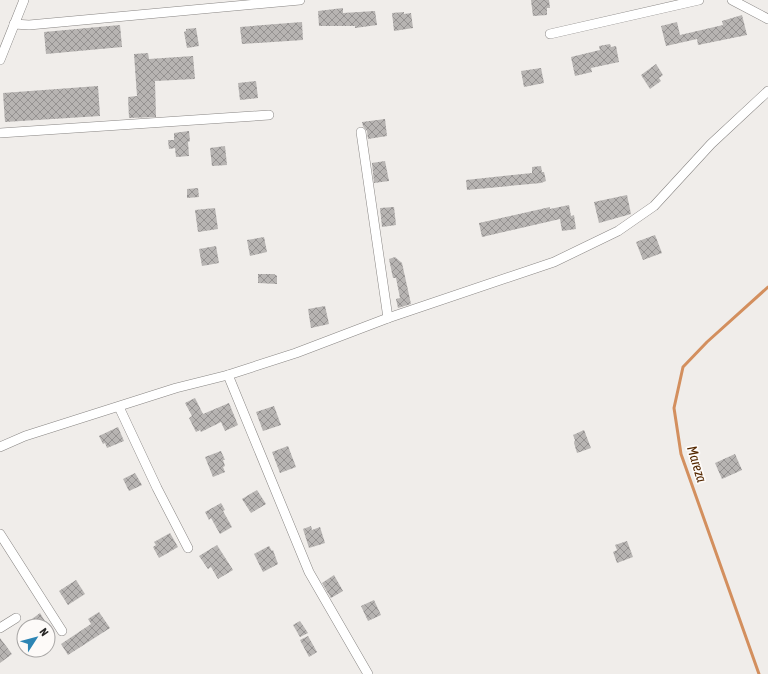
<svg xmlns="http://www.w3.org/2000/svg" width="768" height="674" viewBox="0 0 768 674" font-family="'Asap Condensed',sans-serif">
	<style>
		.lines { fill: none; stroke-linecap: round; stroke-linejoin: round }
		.stream { stroke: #d38f5e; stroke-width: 3 }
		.building { fill: url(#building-cross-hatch) }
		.street-casing { stroke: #888583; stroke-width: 10 }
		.street { stroke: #fff; stroke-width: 9 }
		.labels { text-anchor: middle; stroke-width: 3.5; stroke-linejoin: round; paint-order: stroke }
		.water-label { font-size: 14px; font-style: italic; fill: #542800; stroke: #fdfaf8 }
	</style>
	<defs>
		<pattern id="building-cross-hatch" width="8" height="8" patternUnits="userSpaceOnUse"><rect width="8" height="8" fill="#b7b4b2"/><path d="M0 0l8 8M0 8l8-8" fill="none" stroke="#959291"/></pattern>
	</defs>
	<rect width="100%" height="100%" fill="#f0edea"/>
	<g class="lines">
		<path class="stream" d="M 759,674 L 681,454 L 674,408 L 683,367 L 707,342 L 768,287"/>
	</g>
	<g class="building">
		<path d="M 531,0 L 549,0 L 550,8 L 547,8 L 547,15 L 533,16 Z"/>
		<path d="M 343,8 L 343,13 L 375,11 L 377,25 L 355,28 L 355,26 L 319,26 L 318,11 Z"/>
		<path d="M 404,12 L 404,14 L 411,13 L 413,28 L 394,31 L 392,13 Z"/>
		<path d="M 742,15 L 747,35 L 698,45 L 697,39 L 666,46 L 661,26 L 677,22 L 680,35 L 723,25 L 722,21 Z"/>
		<path d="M 302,22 L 303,40 L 242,44 L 240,27 Z"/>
		<path d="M 120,25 L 122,47 L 46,54 L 44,32 Z"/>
		<path d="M 196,28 L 199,46 L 187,48 L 184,32 L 186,31 L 186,29 Z"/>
		<path d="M 610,44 L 611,47 L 616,46 L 619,62 L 591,68 L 592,72 L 575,76 L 571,57 L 600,50 L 599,46 Z"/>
		<path d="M 148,53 L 149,59 L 193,56 L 195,79 L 155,81 L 156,117 L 129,118 L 128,97 L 137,96 L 134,54 Z"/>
		<path d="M 656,64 L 663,75 L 659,78 L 661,81 L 650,89 L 641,75 Z"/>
		<path d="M 541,68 L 544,83 L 524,87 L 521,71 Z"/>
		<path d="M 256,81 L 258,98 L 240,100 L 238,83 Z"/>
		<path d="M 98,86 L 100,116 L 5,122 L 3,93 Z"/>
		<path d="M 385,119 L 387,136 L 368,139 L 367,131 L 363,126 L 362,122 Z"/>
		<path d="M 189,131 L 190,141 L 188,142 L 189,156 L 176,157 L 175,148 L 169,149 L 168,140 L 174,140 L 174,133 Z"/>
		<path d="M 225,146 L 227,165 L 212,166 L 210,148 Z"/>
		<path d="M 385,161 L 389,181 L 374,183 L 372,163 Z"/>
		<path d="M 541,166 L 542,172 L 544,172 L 546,181 L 541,183 L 467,190 L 466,180 L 532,173 L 532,167 Z"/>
		<path d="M 198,188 L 199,197 L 187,198 L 187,189 Z"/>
		<path d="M 627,195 L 631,214 L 599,223 L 594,202 Z"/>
		<path d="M 569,205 L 571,216 L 574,215 L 576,229 L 562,231 L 560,219 L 482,237 L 479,223 L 550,207 L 550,209 Z"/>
		<path d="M 394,207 L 396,225 L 382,227 L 380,208 Z"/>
		<path d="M 215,208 L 218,229 L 198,232 L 195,210 Z"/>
		<path d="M 655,235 L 662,253 L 643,260 L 636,242 Z"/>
		<path d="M 264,237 L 267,252 L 250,256 L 247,240 Z"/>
		<path d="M 216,246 L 219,263 L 202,266 L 199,249 Z"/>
		<path d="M 395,257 L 402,263 L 411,304 L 398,308 L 396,299 L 400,298 L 396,278 L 393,278 L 389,259 Z"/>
		<path d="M 258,274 L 274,274 L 277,276 L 277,284 L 258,283 Z"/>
		<path d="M 325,306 L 329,324 L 311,328 L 308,309 Z"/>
		<path d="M 195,398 L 203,414 L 229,403 L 238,425 L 225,431 L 221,422 L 201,432 L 200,430 L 196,432 L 189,418 L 192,416 L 185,403 Z"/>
		<path d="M 274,406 L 281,425 L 263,431 L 256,412 Z"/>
		<path d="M 118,427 L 124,441 L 107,448 L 105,443 L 103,444 L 99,436 Z"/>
		<path d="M 584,430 L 591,448 L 577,453 L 574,443 L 575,440 L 573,435 Z"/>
		<path d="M 288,446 L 296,467 L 280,473 L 272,452 Z"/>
		<path d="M 221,451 L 225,460 L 223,460 L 225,466 L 223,467 L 225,472 L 213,477 L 205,457 Z"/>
		<path d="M 735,454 L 742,470 L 722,479 L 715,463 Z"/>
		<path d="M 135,473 L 142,485 L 129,491 L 123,479 Z"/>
		<path d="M 257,490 L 266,504 L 251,513 L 242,499 Z"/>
		<path d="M 221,503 L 225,510 L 223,511 L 232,527 L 220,534 L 211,518 L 209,520 L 205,512 Z"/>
		<path d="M 311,526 L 312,530 L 320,527 L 325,543 L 309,548 L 303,529 Z"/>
		<path d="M 170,533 L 178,547 L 159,558 L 153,547 L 156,545 L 154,542 Z"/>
		<path d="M 627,541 L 633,557 L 617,563 L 613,552 L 617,550 L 615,545 Z"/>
		<path d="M 217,545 L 233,570 L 218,579 L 211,567 L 208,569 L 199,556 Z"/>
		<path d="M 269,546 L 272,551 L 273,550 L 278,564 L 263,572 L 254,554 Z"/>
		<path d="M 334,575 L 343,591 L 331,598 L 322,583 Z"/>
		<path d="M 76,580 L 85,594 L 68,605 L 59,591 Z"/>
		<path d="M 374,600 L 381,615 L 368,621 L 361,606 Z"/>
		<path d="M 99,612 L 110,628 L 68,655 L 61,644 L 91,624 L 88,619 Z"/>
		<path d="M 40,613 L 48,626 L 25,626 L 33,620 L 32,619 Z"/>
		<path d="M 300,621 L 308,633 L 300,637 L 293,625 Z"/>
		<path d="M 308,636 L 317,652 L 309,657 L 300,640 Z"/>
		<path d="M 0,638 L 12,654 L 0,663 Z"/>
	</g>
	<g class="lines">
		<defs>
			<g id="street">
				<path d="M 732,0 L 768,19"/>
				<path d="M 14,24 L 29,25 L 300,0"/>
				<path d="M 550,34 L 699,0"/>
				<path d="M 0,60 L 24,0"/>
				<path d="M 361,132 L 388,318"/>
				<path d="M 0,133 L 269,115"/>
				<path d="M 228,375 L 309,572 L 368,674"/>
				<path d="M 119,407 L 157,488 L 188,548"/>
				<path d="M 0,447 L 25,436 L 176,388 L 228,375 L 296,353 L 388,318 L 554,262 L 618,231 L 654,206 L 711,144 L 768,91"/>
				<path d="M 0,534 L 62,631"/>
				<path d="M 0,628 L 16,618"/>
			</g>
		</defs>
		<use href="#street" class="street-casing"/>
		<use href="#street" class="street"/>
	</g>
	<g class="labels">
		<g class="water-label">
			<text transform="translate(697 464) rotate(73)" y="5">Mareza</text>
		</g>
	</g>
	<g transform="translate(36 638) rotate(54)"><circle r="19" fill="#fdfaf8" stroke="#a7a5a4"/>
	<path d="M0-3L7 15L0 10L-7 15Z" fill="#2d85b4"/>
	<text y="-6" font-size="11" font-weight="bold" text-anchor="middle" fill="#272625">N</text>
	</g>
</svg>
